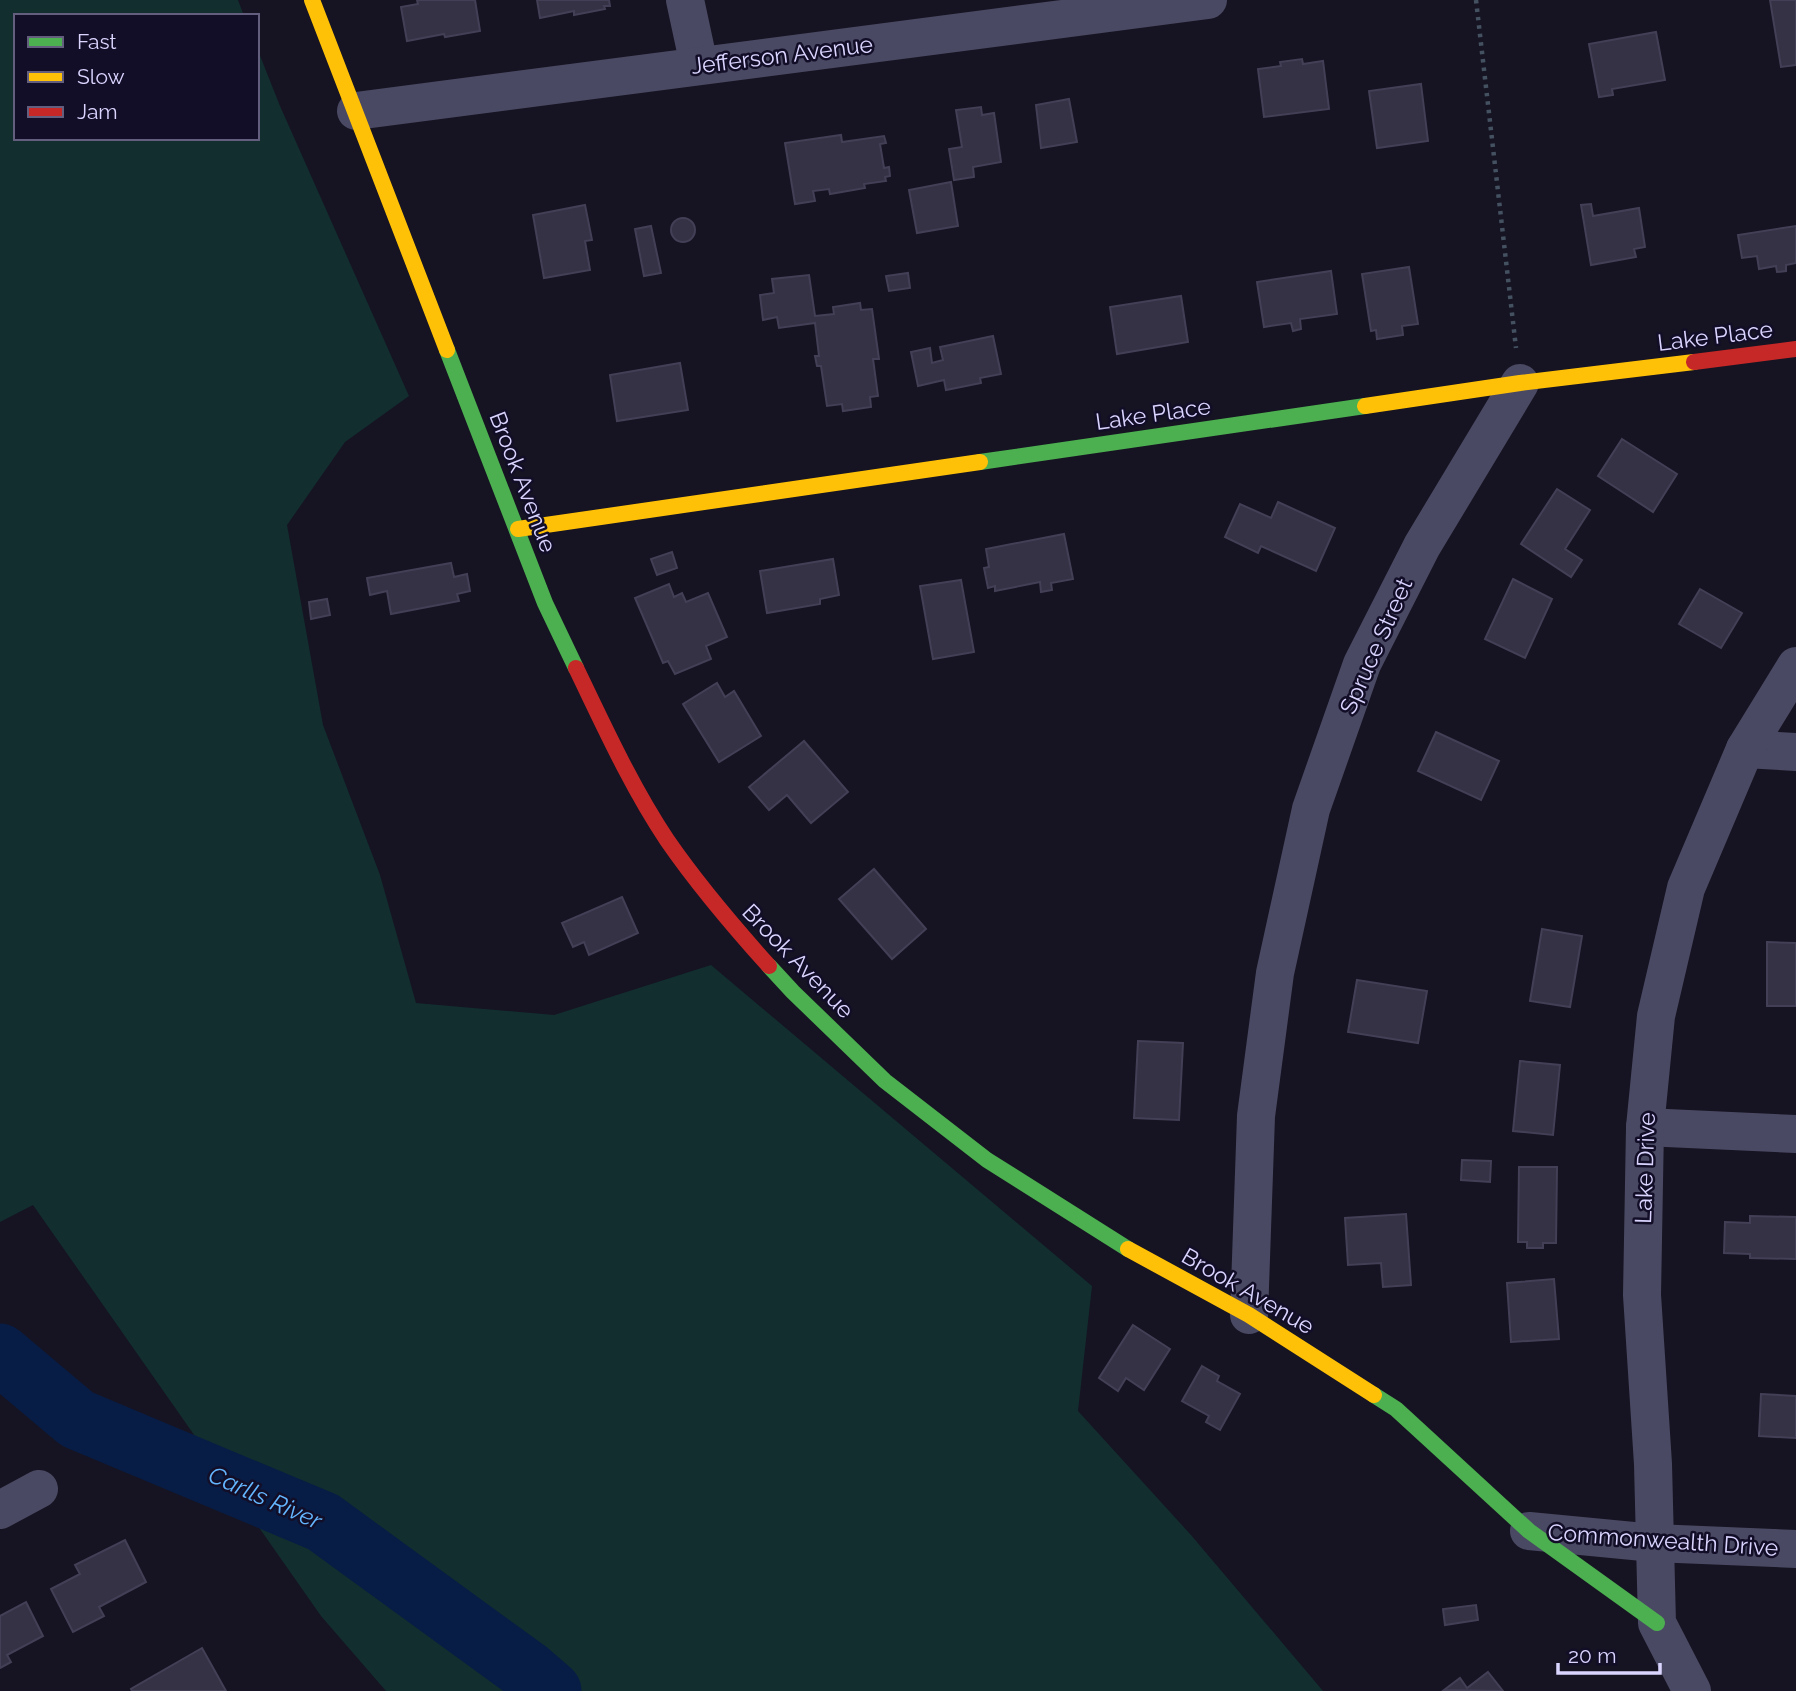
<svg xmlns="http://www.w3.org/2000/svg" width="1796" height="1691" viewBox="0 0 1796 1691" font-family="Raleway,sans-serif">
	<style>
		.green { fill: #122e2f }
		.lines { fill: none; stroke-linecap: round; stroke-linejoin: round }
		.river { stroke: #081d45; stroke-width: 61 }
		.building { fill: #343244; stroke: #433f56; stroke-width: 2 }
		.path { stroke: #445161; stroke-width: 4.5; stroke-dasharray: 3.5 5; stroke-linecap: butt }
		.street { stroke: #4a4963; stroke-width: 38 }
		.fast { stroke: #4caf50; stroke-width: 16 }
		.slow { stroke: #ffc107; stroke-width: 16 }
		.jam { stroke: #c62828; stroke-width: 16 }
		.labels { text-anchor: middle; stroke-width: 5; stroke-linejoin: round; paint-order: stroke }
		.street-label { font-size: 23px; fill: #dad5ff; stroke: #130e28 }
		.water-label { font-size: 24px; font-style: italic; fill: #63b6ff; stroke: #130e28 }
	</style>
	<rect width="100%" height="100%" fill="#161422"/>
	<path class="green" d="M 0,0 L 238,0 L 244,16 L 16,16 L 16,138 L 257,138 L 257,48 L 280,106 L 409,396 L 345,442 L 287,525 L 323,725 L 380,875 L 416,1003 L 554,1015 L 711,965 L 1092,1286 L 1078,1411 L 1191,1535 L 1323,1691 L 386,1691 L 321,1616 L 33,1205 L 0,1222 Z"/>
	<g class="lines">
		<path class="river" d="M 0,1354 L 77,1419 L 323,1522 L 529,1672 L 551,1691"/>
	</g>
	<g class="building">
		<path d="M 417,0 L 475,0 L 480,31 L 445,37 L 444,34 L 407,41 L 401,7 L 418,4 Z"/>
		<path d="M 537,0 L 609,0 L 610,6 L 604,6 L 605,9 L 574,15 L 574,11 L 540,18 Z"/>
		<path d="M 1770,0 L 1796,0 L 1796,65 L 1781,67 Z"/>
		<path d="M 1656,32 L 1665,80 L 1612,89 L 1613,95 L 1599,97 L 1589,44 Z"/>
		<path d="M 1302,59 L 1303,64 L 1323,61 L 1329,109 L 1264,117 L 1258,69 L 1281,66 L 1280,62 Z"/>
		<path d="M 1421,84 L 1428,141 L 1377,148 L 1369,91 Z"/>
		<path d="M 1069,99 L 1077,142 L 1041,148 L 1036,105 Z"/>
		<path d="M 981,107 L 982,115 L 994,113 L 1001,162 L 973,167 L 974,177 L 954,180 L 949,149 L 962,147 L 956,110 Z"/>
		<path d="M 841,135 L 842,142 L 884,136 L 886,143 L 880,144 L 884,168 L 889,167 L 890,176 L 885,177 L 886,181 L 864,184 L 865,188 L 830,194 L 829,189 L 813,191 L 815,201 L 795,204 L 785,143 Z"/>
		<path d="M 951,182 L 958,226 L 917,233 L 909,190 Z"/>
		<path d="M 1591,204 L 1593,216 L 1639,208 L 1645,247 L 1634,249 L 1636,257 L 1591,265 L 1581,205 Z"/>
		<path d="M 585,205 L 592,240 L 585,241 L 590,270 L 544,278 L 533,215 Z"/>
		<circle cx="683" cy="230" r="12"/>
		<path d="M 651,226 L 661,273 L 644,276 L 635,229 Z"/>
		<path d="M 1796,226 L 1796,263 L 1786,265 L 1786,271 L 1777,272 L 1776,266 L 1759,269 L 1757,256 L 1742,258 L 1738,235 Z"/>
		<path d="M 1409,267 L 1418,324 L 1402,326 L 1403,335 L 1377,339 L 1376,330 L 1371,331 L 1362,274 Z"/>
		<path d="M 1331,271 L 1337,314 L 1300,319 L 1301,329 L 1293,331 L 1291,323 L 1264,327 L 1257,282 Z"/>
		<path d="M 908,273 L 910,288 L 889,291 L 886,276 Z"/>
		<path d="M 809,275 L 815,316 L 834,314 L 833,307 L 860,303 L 861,310 L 872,309 L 879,359 L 873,359 L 878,396 L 870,397 L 871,407 L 843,411 L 842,404 L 827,406 L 821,366 L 817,366 L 815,356 L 819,356 L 815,323 L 779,328 L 777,317 L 763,320 L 760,295 L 774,293 L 772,279 Z"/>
		<path d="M 1181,296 L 1188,342 L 1117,354 L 1110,307 Z"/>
		<path d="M 993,336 L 1001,374 L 980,378 L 981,383 L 946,390 L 944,380 L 918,386 L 911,352 L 930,348 L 932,363 L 943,360 L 940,347 Z"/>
		<path d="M 680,363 L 688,410 L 617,421 L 610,375 Z"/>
		<path d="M 1622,439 L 1677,474 L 1653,512 L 1598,476 Z"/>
		<path d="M 1557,489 L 1590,510 L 1565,549 L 1582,560 L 1571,577 L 1521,544 Z"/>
		<path d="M 1278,502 L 1335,528 L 1316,571 L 1261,546 L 1258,553 L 1225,537 L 1240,504 L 1271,518 Z"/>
		<path d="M 1064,534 L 1073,579 L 1051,583 L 1052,590 L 1041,592 L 1040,582 L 995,591 L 995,586 L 988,588 L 984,568 L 989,567 L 986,549 Z"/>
		<path d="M 672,552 L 677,568 L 657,575 L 651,559 Z"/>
		<path d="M 833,559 L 839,595 L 820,599 L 820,604 L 767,613 L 760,571 Z"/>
		<path d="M 451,563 L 454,577 L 467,574 L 470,591 L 457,594 L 459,601 L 391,614 L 387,591 L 370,595 L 367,578 Z"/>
		<path d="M 1513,579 L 1552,599 L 1525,658 L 1485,639 Z"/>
		<path d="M 961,580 L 974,652 L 933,659 L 920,586 Z"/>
		<path d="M 669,584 L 674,597 L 682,593 L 686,602 L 708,593 L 727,637 L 706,646 L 711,659 L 675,674 L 668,661 L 663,663 L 635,598 Z"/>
		<path d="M 1700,589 L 1742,613 L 1721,648 L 1679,624 Z"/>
		<path d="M 327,599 L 330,615 L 311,619 L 309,602 Z"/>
		<path d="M 717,683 L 725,697 L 734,691 L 761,736 L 719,762 L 683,704 Z"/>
		<path d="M 1436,732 L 1499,761 L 1481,800 L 1418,771 Z"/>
		<path d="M 804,741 L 848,792 L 811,823 L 787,795 L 769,810 L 749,787 Z"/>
		<path d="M 874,869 L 926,929 L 892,959 L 839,899 Z"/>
		<path d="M 622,897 L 638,933 L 589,955 L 584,942 L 573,947 L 562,923 Z"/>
		<path d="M 1542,929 L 1582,936 L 1570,1007 L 1530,1001 Z"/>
		<path d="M 1767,942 L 1796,943 L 1796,1006 L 1767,1006 Z"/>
		<path d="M 1357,980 L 1427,991 L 1418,1043 L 1348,1032 Z"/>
		<path d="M 1138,1041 L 1183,1043 L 1179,1120 L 1134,1118 Z"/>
		<path d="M 1520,1061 L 1560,1065 L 1553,1135 L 1513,1131 Z"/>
		<path d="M 1462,1160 L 1491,1161 L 1490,1182 L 1461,1180 Z"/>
		<path d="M 1519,1167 L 1557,1167 L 1556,1243 L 1543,1243 L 1543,1248 L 1527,1248 L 1527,1242 L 1518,1242 Z"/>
		<path d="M 1406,1214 L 1411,1285 L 1383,1287 L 1381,1263 L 1348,1265 L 1345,1218 Z"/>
		<path d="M 1750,1216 L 1796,1217 L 1796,1259 L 1750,1258 L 1750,1254 L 1724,1253 L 1725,1222 L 1750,1223 Z"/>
		<path d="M 1554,1279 L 1559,1339 L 1511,1342 L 1507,1283 Z"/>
		<path d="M 1133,1325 L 1170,1349 L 1144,1390 L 1126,1378 L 1118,1391 L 1099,1378 Z"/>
		<path d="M 1202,1366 L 1219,1376 L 1217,1381 L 1240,1394 L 1220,1430 L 1206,1422 L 1209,1416 L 1182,1401 Z"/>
		<path d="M 1761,1394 L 1796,1396 L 1796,1438 L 1759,1436 Z"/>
		<path d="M 125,1540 L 146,1582 L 99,1607 L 104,1616 L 73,1632 L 51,1589 L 80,1574 L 75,1565 Z"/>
		<path d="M 26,1602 L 43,1636 L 7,1655 L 11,1662 L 0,1668 L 0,1616 Z"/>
		<path d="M 1476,1605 L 1478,1620 L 1445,1625 L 1443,1609 Z"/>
		<path d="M 202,1648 L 226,1691 L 132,1691 L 131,1689 Z"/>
		<path d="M 1488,1672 L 1503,1691 L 1444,1690 L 1460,1678 L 1467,1688 Z"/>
	</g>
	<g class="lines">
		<path class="path" d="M 1476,0 L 1516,348"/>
		<g class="street">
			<path d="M 685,0 L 699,65"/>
			<path d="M 356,111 L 1208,0"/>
			<path d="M 1745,749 L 1796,752"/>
			<path d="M 1645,1127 L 1796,1134"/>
			<path d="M 1249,1315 L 1256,1116 L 1275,973 L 1311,809 L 1362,664 L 1422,546 L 1520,383"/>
			<path d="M 0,1510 L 39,1489"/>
			<path d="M 1529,1531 L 1654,1543 L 1796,1549"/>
			<path d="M 1692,1691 L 1657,1623 L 1653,1464 L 1642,1295 L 1645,1127 L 1656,1016 L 1686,888 L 1745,749 L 1796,666"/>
		</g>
		<g class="fast">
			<path d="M 447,350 L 545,603 L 576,668"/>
			<path d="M 980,462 L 1365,406"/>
			<path d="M 769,966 L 793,992 L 885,1081 L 987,1160 L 1128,1249"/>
			<path d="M 1374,1395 L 1396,1409 L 1529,1531 L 1657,1623"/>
		</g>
		<g class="slow">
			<path d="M 312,0 L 447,350"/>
			<path d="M 1365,406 L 1520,383 L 1694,362"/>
			<path d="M 518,529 L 980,462"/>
			<path d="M 1128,1249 L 1249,1315 L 1374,1395"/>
		</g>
		<g class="jam">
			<path d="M 1694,362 L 1796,349"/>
			<path d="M 576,668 C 604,726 631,786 667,840 C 698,885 733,926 769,966"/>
		</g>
	</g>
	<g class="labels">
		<g class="street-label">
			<text transform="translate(782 55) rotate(-7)" y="8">Jefferson Avenue</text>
			<text transform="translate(1715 336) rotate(-7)" y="8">Lake Place</text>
			<text transform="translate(1153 414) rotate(-8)" y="8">Lake Place</text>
			<text transform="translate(523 482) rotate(69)" y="8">Brook Avenue</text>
			<text transform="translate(1376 646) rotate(-66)" y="8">Spruce Street</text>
			<text transform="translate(798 961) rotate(46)" y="8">Brook Avenue</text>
			<text transform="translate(1645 1168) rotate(-88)" y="8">Lake Drive</text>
			<text transform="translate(1248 1291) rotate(30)" y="8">Brook Avenue</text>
			<text transform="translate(1663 1540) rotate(4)" y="8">Commonwealth Drive</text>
		</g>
		<g class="water-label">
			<text transform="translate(265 1498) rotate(24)" y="8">Carlls River</text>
		</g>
	</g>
	<rect x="14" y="14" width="245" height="126" fill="#130e28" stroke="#635e7e" stroke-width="2"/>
	<rect x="28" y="37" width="35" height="10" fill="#4caf50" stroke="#635e7e" stroke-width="2"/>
	<text x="77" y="49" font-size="21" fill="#dad5ff">Fast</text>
	<rect x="28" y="72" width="35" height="10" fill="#ffc107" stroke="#635e7e" stroke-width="2"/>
	<text x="77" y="84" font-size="21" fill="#dad5ff">Slow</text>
	<rect x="28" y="107" width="35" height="10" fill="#c62828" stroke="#635e7e" stroke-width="2"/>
	<text x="77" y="119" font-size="21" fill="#dad5ff">Jam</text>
	<path d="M1558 1663v10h102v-10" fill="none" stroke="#dad5ff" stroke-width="3.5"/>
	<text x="1568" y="1663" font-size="21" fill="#dad5ff" stroke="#130e28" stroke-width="5" paint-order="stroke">20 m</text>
</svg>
